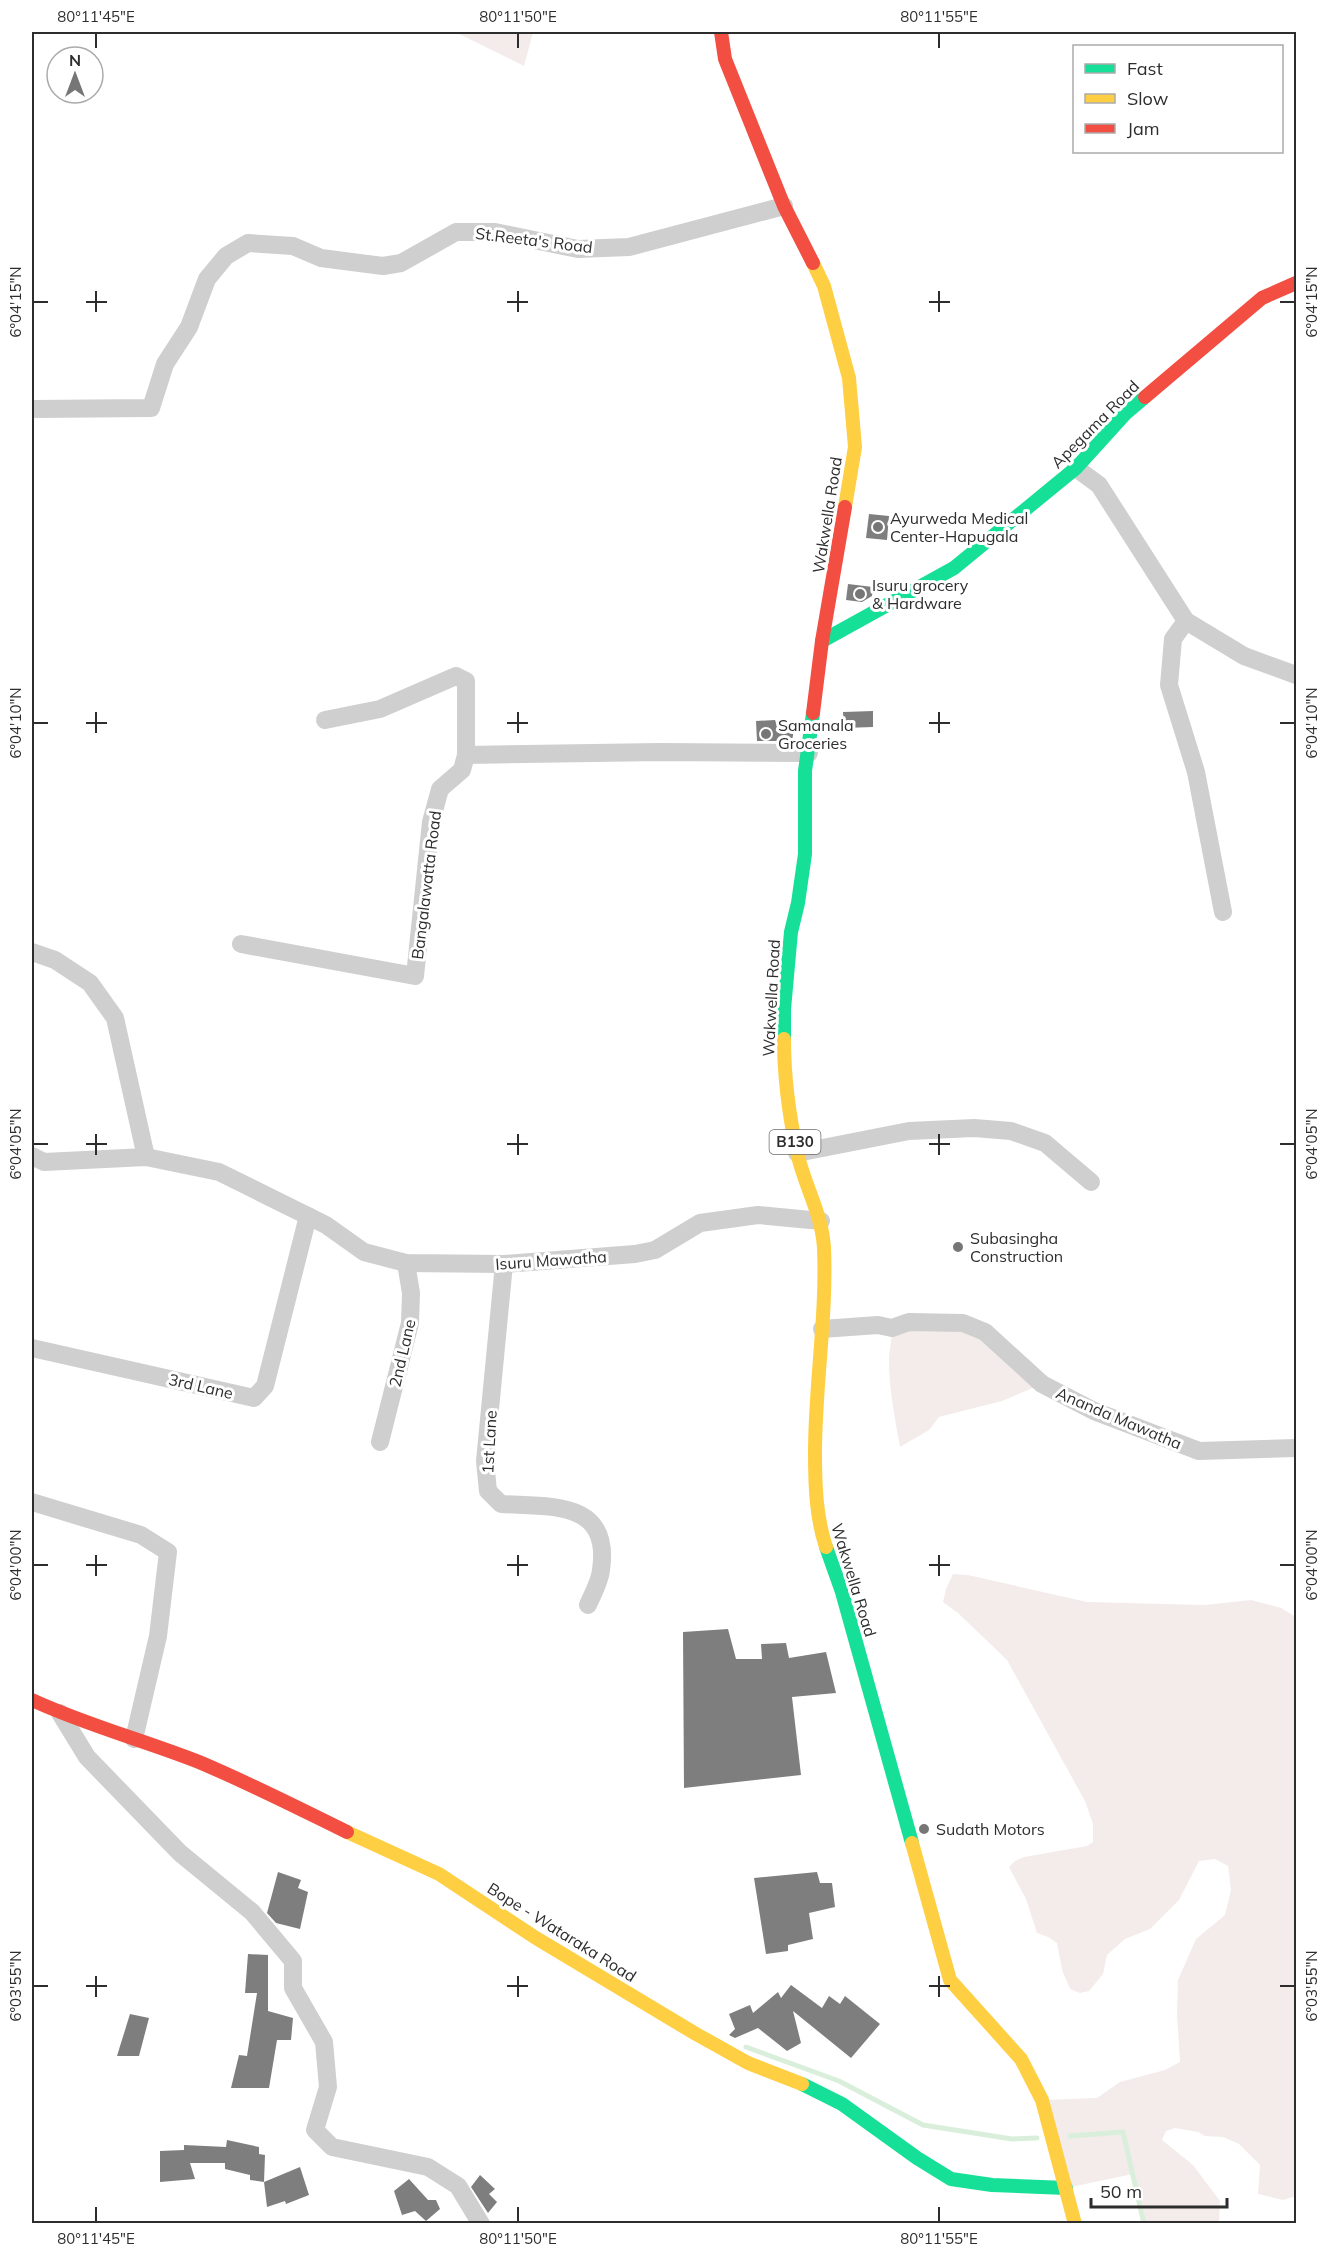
<svg xmlns="http://www.w3.org/2000/svg" width="1328" height="2255" viewBox="0 0 1328 2255" font-family="Mulish,sans-serif">
	<style>
		.green { fill: #f3eceb }
		.lines { fill: none; stroke-linecap: round; stroke-linejoin: round }
		.stream { stroke: #d9efdb; stroke-width: 5 }
		.building { fill: #7e7e7e }
		.street { stroke: #cfcfcf; stroke-width: 18 }
		.fast { stroke: #16e098; stroke-width: 14 }
		.slow { stroke: #ffcf43; stroke-width: 14 }
		.jam { stroke: #f24e42; stroke-width: 14 }
		.ticks { fill: none; stroke: #2d2d2d; stroke-width: 2 }
		.poi-dot { fill: #767676; stroke: #fff; stroke-width: 2 }
		.labels { text-anchor: middle; stroke-width: 6; stroke-linejoin: round; paint-order: stroke }
		.shield { fill: #fff; stroke: #6c6c6c; stroke-width: 1.5 }
		.shield-label { font-size: 15px; font-weight: bold; fill: #2d2d2d }
		.street-label { font-size: 16px; fill: #2d2d2d; stroke: #fff }
		.poi-label { font-size: 16px; fill: #2d2d2d; stroke: #fff; text-anchor: start }
		.neatline { fill: none; stroke: #2d2d2d; stroke-width: 2 }
		.ticks-label { font-size: 15px; text-anchor: middle; fill: #2d2d2d }
	</style>
	<rect width="100%" height="100%" fill="#fff"/>
	<g class="green">
		<path d="M 455,32 L 533,32 L 524,66 Z"/>
		<path d="M 963,1323 L 1042,1384 L 1002,1401 L 939,1417 L 929,1430 L 900,1447 C 895,1418 889,1390 889,1361 C 889,1350 892,1340 892,1328 Z"/>
		<path d="M 953,1574 L 968,1575 L 1087,1602 L 1205,1605 L 1251,1600 L 1281,1608 L 1296,1617 L 1296,2196 L 1283,2200 L 1258,2194 L 1260,2165 L 1239,2144 L 1223,2137 L 1205,2136 L 1198,2132 L 1175,2128 L 1166,2131 L 1162,2140 L 1193,2165 L 1220,2201 L 1219,2223 L 1144,2223 L 1133,2174 L 1066,2188 L 1042,2100 L 1097,2098 L 1120,2082 L 1165,2070 L 1180,2062 L 1177,2015 L 1178,1980 L 1196,1939 L 1225,1915 L 1231,1890 L 1228,1866 L 1215,1859 L 1199,1861 L 1179,1900 L 1150,1929 L 1125,1939 L 1107,1955 L 1103,1974 L 1089,1991 L 1080,1993 L 1070,1989 L 1062,1970 L 1057,1943 L 1048,1937 L 1037,1933 L 1026,1899 L 1009,1867 L 1015,1861 L 1024,1857 L 1087,1846 L 1093,1842 L 1093,1824 L 1085,1801 L 1007,1660 L 958,1613 L 943,1602 L 946,1589 Z"/>
	</g>
	<g class="lines">
		<g class="stream">
			<path d="M 746,2047 L 839,2081 L 923,2125 L 1012,2139 L 1037,2138"/>
			<path d="M 1070,2136 L 1123,2132 L 1144,2224"/>
		</g>
	</g>
	<g class="building">
		<path d="M 869,514 L 889,516 L 887,540 L 866,538 Z"/>
		<path d="M 848,584 L 873,587 L 872,596 L 862,602 L 846,600 Z"/>
		<path d="M 873,711 L 873,727 L 844,728 L 843,712 Z"/>
		<path d="M 775,720 L 776,723 L 795,724 L 792,741 L 757,741 L 756,721 Z"/>
		<path d="M 728,1629 L 736,1659 L 762,1659 L 761,1644 L 786,1643 L 789,1658 L 826,1652 L 836,1693 L 792,1697 L 801,1775 L 684,1788 L 683,1632 Z"/>
		<path d="M 278,1872 L 301,1880 L 298,1888 L 308,1892 L 300,1929 L 276,1923 L 267,1913 Z"/>
		<path d="M 817,1872 L 820,1883 L 832,1883 L 835,1907 L 809,1913 L 813,1939 L 788,1945 L 788,1951 L 766,1954 L 754,1878 Z"/>
		<path d="M 248,1954 L 268,1955 L 268,2011 L 293,2018 L 291,2040 L 277,2040 L 269,2088 L 231,2088 L 239,2055 L 247,2056 L 257,1993 L 245,1993 Z"/>
		<path d="M 791,1985 L 822,2008 L 829,1996 L 840,2004 L 845,1996 L 880,2024 L 851,2058 L 793,2011 L 801,2043 L 787,2051 L 758,2028 L 735,2038 L 729,2035 L 735,2029 L 729,2014 L 750,2005 L 753,2013 L 778,1992 L 781,1998 Z"/>
		<path d="M 130,2014 L 149,2018 L 139,2056 L 117,2056 Z"/>
		<path d="M 227,2140 L 259,2147 L 259,2154 L 265,2155 L 264,2182 L 250,2180 L 250,2175 L 225,2169 L 225,2163 L 190,2163 L 195,2179 L 160,2182 L 160,2151 L 184,2150 L 184,2145 L 226,2147 Z"/>
		<path d="M 300,2167 L 309,2195 L 286,2204 L 285,2201 L 267,2207 L 264,2182 Z"/>
		<path d="M 480,2175 L 495,2189 L 489,2194 L 497,2202 L 488,2213 L 471,2187 Z"/>
		<path d="M 409,2179 L 428,2200 L 436,2200 L 440,2209 L 426,2221 L 415,2211 L 402,2215 L 394,2191 Z"/>
	</g>
	<g class="lines">
		<g class="street">
			<path d="M 32,409 L 151,408 L 165,364 L 189,327 L 207,279 L 226,256 L 248,243 L 293,246 L 321,258 L 383,266 L 401,263 L 456,232 L 495,232 L 578,249 L 629,247 L 784,206"/>
			<path d="M 1076,468 L 1099,485 L 1186,621 L 1244,656 L 1296,675"/>
			<path d="M 1186,621 L 1173,639 L 1169,685 L 1196,772 L 1223,912"/>
			<path d="M 325,720 L 380,709 L 456,676 L 466,681 L 466,755"/>
			<path d="M 241,944 L 415,976 L 431,822 L 440,789 L 462,770 L 466,755 L 661,752 L 809,753"/>
			<path d="M 32,952 L 55,960 L 90,983 L 115,1018 L 146,1157"/>
			<path d="M 797,1153 L 909,1131 L 974,1128 L 1011,1131 L 1045,1143 L 1091,1182"/>
			<path d="M 32,1156 L 44,1162 L 146,1157 L 219,1172 L 326,1225 L 364,1252 L 406,1263 L 504,1264 L 635,1254 L 655,1250 L 700,1223 L 758,1215 L 821,1221"/>
			<path d="M 504,1264 L 485,1461 L 488,1491 L 501,1504 C 551,1507 611,1500 601,1570 C 600,1582 592,1595 588,1605"/>
			<path d="M 822,1329 L 878,1325 L 892,1328 L 909,1322 L 963,1323 L 985,1332 L 1042,1384 L 1094,1411 L 1199,1451 L 1296,1448"/>
			<path d="M 32,1348 L 254,1398 L 265,1386 L 308,1216"/>
			<path d="M 380,1442 L 410,1323 L 411,1293 L 406,1263"/>
			<path d="M 32,1502 L 141,1535 L 168,1552 L 158,1636 L 134,1739"/>
			<path d="M 60,1713 L 87,1757 L 180,1853 L 252,1912 L 293,1961 L 293,1988 L 324,2042 L 328,2087 L 315,2130 L 332,2147 L 428,2167 L 458,2186 L 481,2224"/>
		</g>
		<g class="fast">
			<path d="M 822,641 L 954,568 L 1076,468 L 1125,414 L 1145,397"/>
			<path d="M 784,1039 L 784,1009 L 791,932 L 798,903 L 805,854 L 805,771 L 813,713"/>
			<path d="M 826,1547 L 842,1592 L 912,1843"/>
			<path d="M 802,2084 L 842,2104 L 917,2158 L 951,2179 L 992,2185 L 1066,2188"/>
		</g>
		<g class="slow">
			<path d="M 813,263 L 824,286 L 849,378 L 855,447 L 845,507"/>
			<path d="M 784,1039 C 784,1076 789,1115 797,1152 C 804,1185 822,1213 824,1248 C 827,1316 815,1384 815,1453 C 815,1485 816,1517 826,1547"/>
			<path d="M 347,1832 L 439,1874 L 536,1938 L 696,2034 L 748,2063 L 802,2084"/>
			<path d="M 912,1843 L 950,1980 L 1021,2059 L 1042,2100 L 1075,2224"/>
		</g>
		<g class="jam">
			<path d="M 721,32 L 725,59 L 784,206 L 813,263"/>
			<path d="M 1145,397 L 1262,298 L 1296,283"/>
			<path d="M 813,713 L 822,641 L 845,507"/>
			<path d="M 32,1700 C 86,1725 143,1740 199,1762 C 249,1783 298,1808 347,1832"/>
		</g>
	</g>
	<path class="ticks" d="M 96,33 L 96,48M 518,33 L 518,48M 939,33 L 939,48M 96,291 L 96,312M 518,291 L 518,312M 939,291 L 939,312M 33,302 L 48,302M 86,302 L 107,302M 507,302 L 528,302M 929,302 L 950,302M 1280,302 L 1295,302M 96,712 L 96,733M 518,712 L 518,733M 939,712 L 939,733M 33,723 L 48,723M 86,723 L 107,723M 507,723 L 528,723M 929,723 L 950,723M 1280,723 L 1295,723M 96,1134 L 96,1155M 518,1134 L 518,1155M 939,1134 L 939,1155M 33,1144 L 48,1144M 86,1144 L 107,1144M 507,1144 L 528,1144M 929,1144 L 950,1144M 1280,1144 L 1295,1144M 96,1555 L 96,1576M 518,1555 L 518,1576M 939,1555 L 939,1576M 33,1565 L 48,1565M 86,1565 L 107,1565M 507,1565 L 528,1565M 929,1565 L 950,1565M 1280,1565 L 1295,1565M 96,1976 L 96,1997M 518,1976 L 518,1997M 939,1976 L 939,1997M 33,1986 L 48,1986M 86,1986 L 107,1986M 507,1986 L 528,1986M 929,1986 L 950,1986M 1280,1986 L 1295,1986M 96,2207 L 96,2222M 518,2207 L 518,2222M 939,2207 L 939,2222"/>
	<g class="poi-dot">
		<circle cx="878" cy="527" r="6"/>
		<circle cx="860" cy="594" r="6"/>
		<circle cx="766" cy="734" r="6"/>
		<circle cx="958" cy="1247" r="6"/>
		<circle cx="924" cy="1829" r="6"/>
	</g>
	<g class="labels">
		<rect class="shield" x="769.5" y="1130" width="51" height="24" rx="4.5"/>
		<g class="shield-label">
			<text x="795" y="1147">B130</text>
		</g>
		<g class="street-label">
			<text transform="translate(534 240) rotate(7)" y="6">St.Reeta's Road</text>
			<text transform="translate(1095 424) rotate(-45)" y="6">Apegama Road</text>
			<text transform="translate(827 515) rotate(-81)" y="6">Wakwella Road</text>
			<text transform="translate(426 885) rotate(-83)" y="6">Bangalawatta Road</text>
			<text transform="translate(771 998) rotate(-87)" y="6">Wakwella Road</text>
			<text transform="translate(551 1260) rotate(-4)" y="6">Isuru Mawatha</text>
			<text transform="translate(402 1353) rotate(-77)" y="6">2nd Lane</text>
			<text transform="translate(201 1386) rotate(13)" y="6">3rd Lane</text>
			<text transform="translate(1119 1418) rotate(23)" y="6">Ananda Mawatha</text>
			<text transform="translate(489 1442) rotate(-87)" y="6">1st Lane</text>
			<text transform="translate(854 1580) rotate(73)" y="6">Wakwella Road</text>
			<text transform="translate(562 1932) rotate(32)" y="6">Bope - Wataraka Road</text>
		</g>
		<g class="poi-label">
			<text x="890" y="524">Ayurweda Medical<tspan x="890" dy="18">Center-Hapugala</tspan></text>
			<text x="872" y="591">Isuru grocery<tspan x="872" dy="18">&amp; Hardware</tspan></text>
			<text x="778" y="731">Samanala<tspan x="778" dy="18">Groceries</tspan></text>
			<text x="970" y="1244">Subasingha<tspan x="970" dy="18">Construction</tspan></text>
			<text x="936" y="1835">Sudath Motors</text>
		</g>
	</g>
	<rect width="1328" height="2255" fill="none" stroke="#ffffff" stroke-width="66"/>
	<rect x="1073" y="45" width="210" height="108" fill="#ffffff" stroke="#ababab" stroke-width="1.5"/>
	<rect x="1085" y="64" width="30" height="9" fill="#16e098" stroke="#ababab" stroke-width="1.5"/>
	<text x="1127" y="75" font-size="18" fill="#2d2d2d">Fast</text>
	<rect x="1085" y="94" width="30" height="9" fill="#ffcf43" stroke="#ababab" stroke-width="1.5"/>
	<text x="1127" y="105" font-size="18" fill="#2d2d2d">Slow</text>
	<rect x="1085" y="124" width="30" height="9" fill="#f24e42" stroke="#ababab" stroke-width="1.5"/>
	<text x="1127" y="135" font-size="18" fill="#2d2d2d">Jam</text>
	<g transform="translate(75 75)"><circle r="28" fill="#ffffff" stroke="#ababab" stroke-width="1.5"/>
	<path d="M0-4.5L10 22L0 15L-10 22Z" fill="#767676"/>
	<text y="-9" font-size="16" font-weight="bold" text-anchor="middle" fill="#2d2d2d">N</text>
	</g>
	<path d="M1091 2198v9h136v-9" fill="none" stroke="#2d2d2d" stroke-width="3"/>
	<text x="1100" y="2198" font-size="18" fill="#2d2d2d" stroke="#ffffff" stroke-width="4.5" paint-order="stroke">50 m</text>
	<rect x="33" y="33" width="1262" height="2189" class="neatline"/>
	<g class="ticks-label">
		<text x="96" y="22">80°11'45"E</text>
		<text x="518" y="22">80°11'50"E</text>
		<text x="939" y="22">80°11'55"E</text>
		<text transform="translate(16 302) rotate(-90)" y="5">6°04'15"N</text>
		<text transform="translate(1312 302) rotate(-90)" y="5">6°04'15"N</text>
		<text transform="translate(16 723) rotate(-90)" y="5">6°04'10"N</text>
		<text transform="translate(1312 723) rotate(-90)" y="5">6°04'10"N</text>
		<text transform="translate(16 1144) rotate(-90)" y="5">6°04'05"N</text>
		<text transform="translate(1312 1144) rotate(-90)" y="5">6°04'05"N</text>
		<text transform="translate(16 1565) rotate(-90)" y="5">6°04'00"N</text>
		<text transform="translate(1312 1565) rotate(-90)" y="5">6°04'00"N</text>
		<text transform="translate(16 1986) rotate(-90)" y="5">6°03'55"N</text>
		<text transform="translate(1312 1986) rotate(-90)" y="5">6°03'55"N</text>
		<text x="96" y="2244">80°11'45"E</text>
		<text x="518" y="2244">80°11'50"E</text>
		<text x="939" y="2244">80°11'55"E</text>
	</g>
</svg>
